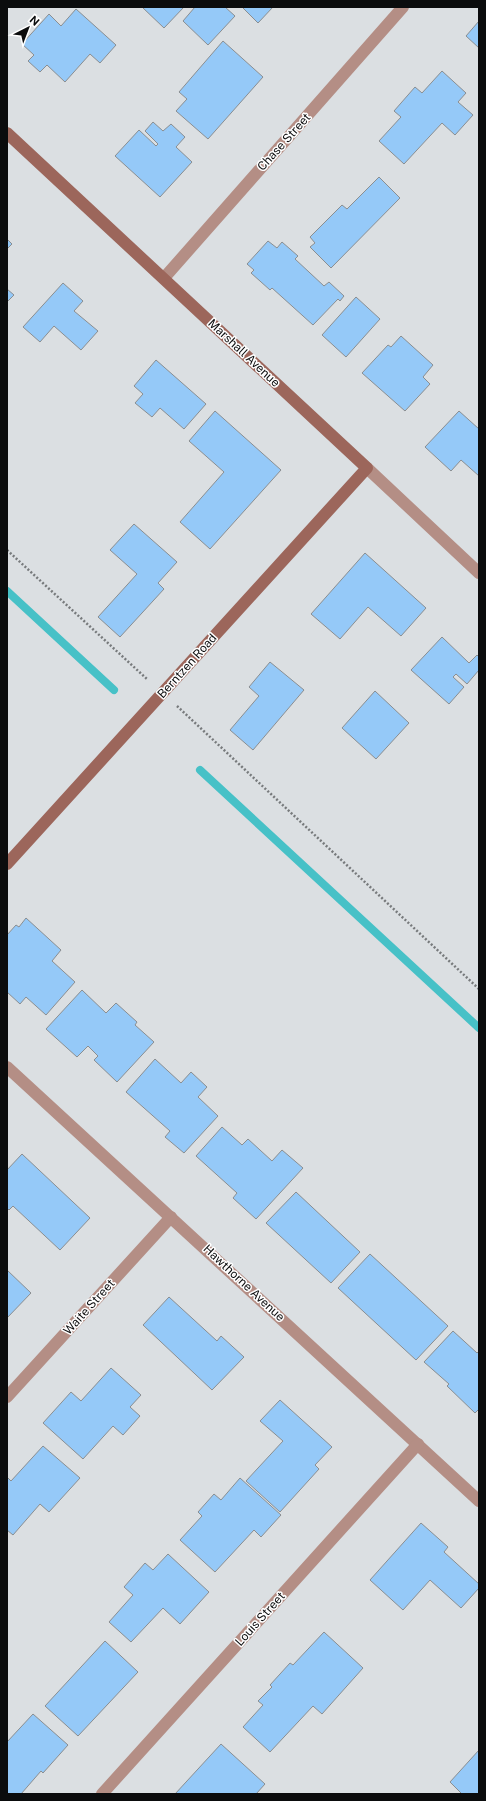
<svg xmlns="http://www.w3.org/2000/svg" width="486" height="1801" viewBox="0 0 486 1801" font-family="'Public Sans',sans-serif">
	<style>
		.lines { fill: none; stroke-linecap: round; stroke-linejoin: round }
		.stream { stroke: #47c1c7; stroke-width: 8 }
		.building { fill: #95c9f8; stroke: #8a8e91 }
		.path { stroke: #777a7c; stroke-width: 2.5; stroke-dasharray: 2 2; stroke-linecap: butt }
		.street { stroke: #b48e85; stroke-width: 12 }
		.secondary { stroke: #9c665b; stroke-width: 12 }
		.labels { text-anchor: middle; stroke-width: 3; stroke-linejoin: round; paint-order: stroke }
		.street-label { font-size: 12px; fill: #0b0c0d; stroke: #fff }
	</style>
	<rect width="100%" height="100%" fill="#dbdfe2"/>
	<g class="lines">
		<g class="stream">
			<path d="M 7,591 L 114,690"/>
			<path d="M 200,770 L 479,1028"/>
		</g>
	</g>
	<g class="building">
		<path d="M 142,7 L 184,7 L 164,28 Z"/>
		<path d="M 195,7 L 225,7 L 235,16 L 208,45 L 183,21 Z"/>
		<path d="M 242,7 L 273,7 L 258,23 Z"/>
		<path d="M 76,9 L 116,45 L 100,63 L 90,54 L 65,82 L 47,65 L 40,72 L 28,61 L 34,55 L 22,44 L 49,14 L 61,26 Z"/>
		<path d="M 479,21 L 479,48 L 466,36 Z"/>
		<path d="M 223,41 L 263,77 L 208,139 L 176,111 L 187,99 L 179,92 Z"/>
		<path d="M 442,71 L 466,93 L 458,102 L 473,115 L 455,135 L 442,123 L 404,164 L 379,141 L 401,117 L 394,111 L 415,87 L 422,93 Z"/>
		<path d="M 153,122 L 163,131 L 171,124 L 185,137 L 176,147 L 192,162 L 160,197 L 115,156 L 139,130 L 156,146 L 158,144 L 145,131 Z"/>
		<path d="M 379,177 L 400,198 L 331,268 L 310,247 L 315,243 L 310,237 L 342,205 L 347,209 Z"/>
		<path d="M 7,239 L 12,244 L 7,249 Z"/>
		<path d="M 268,241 L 277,248 L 282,242 L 298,256 L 295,259 L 324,286 L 329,282 L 344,296 L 340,301 L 338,299 L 313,325 L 272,288 L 270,290 L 251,273 L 254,270 L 247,264 Z"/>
		<path d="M 63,283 L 83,301 L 74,311 L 98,331 L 81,350 L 54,326 L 40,342 L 23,327 Z"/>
		<path d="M 7,289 L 14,295 L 7,302 Z"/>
		<path d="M 356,297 L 380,319 L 346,357 L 322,335 Z"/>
		<path d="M 401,336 L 433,365 L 423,377 L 430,384 L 405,411 L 362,373 L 388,345 L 391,347 Z"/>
		<path d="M 156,360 L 206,404 L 184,429 L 160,408 L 152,417 L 135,403 L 143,394 L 134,386 Z"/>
		<path d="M 215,411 L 281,470 L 210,549 L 180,522 L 224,472 L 189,441 Z"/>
		<path d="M 459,411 L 479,429 L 479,476 L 461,460 L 451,471 L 425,447 Z"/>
		<path d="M 134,524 L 177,562 L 158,583 L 164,589 L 120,637 L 98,617 L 137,574 L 110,550 Z"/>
		<path d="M 365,553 L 426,608 L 401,636 L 368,607 L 340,639 L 311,614 Z"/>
		<path d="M 442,637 L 469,663 L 477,655 L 479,657 L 479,670 L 467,684 L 456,674 L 453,677 L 464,687 L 449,704 L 411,670 Z"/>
		<path d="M 270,662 L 304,690 L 253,750 L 230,730 L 259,696 L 249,687 Z"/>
		<path d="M 375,691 L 409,723 L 376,759 L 342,728 Z"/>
		<path d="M 26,918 L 61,950 L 52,961 L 75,982 L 46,1015 L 26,997 L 20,1004 L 7,992 L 7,935 L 16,925 L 19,927 Z"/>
		<path d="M 82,990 L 106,1013 L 116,1003 L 137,1022 L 135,1025 L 154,1042 L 117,1082 L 94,1060 L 98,1056 L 88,1046 L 77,1057 L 46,1029 Z"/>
		<path d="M 155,1059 L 181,1083 L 191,1072 L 207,1087 L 198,1097 L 218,1116 L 184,1153 L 165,1137 L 170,1131 L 126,1092 Z"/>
		<path d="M 222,1127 L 242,1145 L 248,1139 L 272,1161 L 282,1150 L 303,1168 L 256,1219 L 233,1198 L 237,1193 L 196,1156 Z"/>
		<path d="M 22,1154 L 90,1218 L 60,1250 L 13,1206 L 9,1210 L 7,1208 L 7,1170 Z"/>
		<path d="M 296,1192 L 360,1252 L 331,1283 L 266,1223 Z"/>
		<path d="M 370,1254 L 448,1326 L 416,1360 L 338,1288 Z"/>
		<path d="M 7,1270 L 31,1293 L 7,1318 Z"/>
		<path d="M 169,1297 L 217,1341 L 221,1336 L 244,1357 L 212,1390 L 143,1325 Z"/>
		<path d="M 453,1331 L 477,1353 L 479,1351 L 479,1411 L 478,1410 L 475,1413 L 447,1386 L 449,1384 L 424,1362 Z"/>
		<path d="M 111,1368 L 141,1395 L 130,1407 L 140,1416 L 123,1435 L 113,1426 L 83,1459 L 43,1423 L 71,1392 L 81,1401 Z"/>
		<path d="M 280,1400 L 332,1447 L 315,1465 L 319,1469 L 280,1512 L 246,1481 L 283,1441 L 260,1421 Z"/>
		<path d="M 43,1446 L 80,1478 L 49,1512 L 40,1504 L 13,1535 L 7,1530 L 7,1477 L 11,1481 Z"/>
		<path d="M 240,1478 L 281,1515 L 261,1537 L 254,1530 L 215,1572 L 180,1540 L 202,1516 L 198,1512 L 214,1494 L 221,1500 Z"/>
		<path d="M 421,1523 L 448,1547 L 444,1552 L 479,1584 L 479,1588 L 461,1608 L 430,1580 L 403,1610 L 370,1580 Z"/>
		<path d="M 168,1554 L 209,1592 L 180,1624 L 163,1608 L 131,1642 L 109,1622 L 133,1595 L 124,1587 L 145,1563 L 153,1570 Z"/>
		<path d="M 324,1632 L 363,1668 L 322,1714 L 313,1706 L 270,1752 L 243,1727 L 263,1705 L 258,1701 L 272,1687 L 270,1685 L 290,1663 L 293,1665 Z"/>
		<path d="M 105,1641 L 138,1672 L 78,1736 L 45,1706 Z"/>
		<path d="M 33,1714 L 68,1745 L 43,1773 L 41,1771 L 21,1794 L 7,1794 L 7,1742 Z"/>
		<path d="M 221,1744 L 265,1784 L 256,1794 L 175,1794 Z"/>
		<path d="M 479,1750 L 479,1794 L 460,1794 L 461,1793 L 450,1782 Z"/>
	</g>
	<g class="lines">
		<g class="path">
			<path d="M 7,550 L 148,680"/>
			<path d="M 177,706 L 479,989"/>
		</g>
		<g class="street">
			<path d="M 164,278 L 403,7"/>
			<path d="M 367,468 L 479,573"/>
			<path d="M 7,1067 L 479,1501"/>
			<path d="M 7,1397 L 171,1217"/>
			<path d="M 102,1794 L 418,1444"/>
		</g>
		<path class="secondary" d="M 7,133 L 367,468 L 7,864"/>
	</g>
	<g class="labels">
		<g class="street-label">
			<text transform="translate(284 142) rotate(-48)" y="4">Chase Street</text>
			<text transform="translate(244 353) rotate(43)" y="4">Marshall Avenue</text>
			<text transform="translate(187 666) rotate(-48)" y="4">Berntzen Road</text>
			<text transform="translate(244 1283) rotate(43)" y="4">Hawthorne Avenue</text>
			<text transform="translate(89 1307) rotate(-48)" y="4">Waite Street</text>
			<text transform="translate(260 1619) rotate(-48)" y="4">Louis Street</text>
		</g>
	</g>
	<rect width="486" height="1801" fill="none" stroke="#0b0c0d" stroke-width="16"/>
	<g transform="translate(28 28) rotate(42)" stroke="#ffffff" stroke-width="3" paint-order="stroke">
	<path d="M0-3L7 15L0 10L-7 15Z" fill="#0b0c0d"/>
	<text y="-6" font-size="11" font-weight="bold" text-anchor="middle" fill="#0b0c0d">N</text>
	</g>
</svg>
